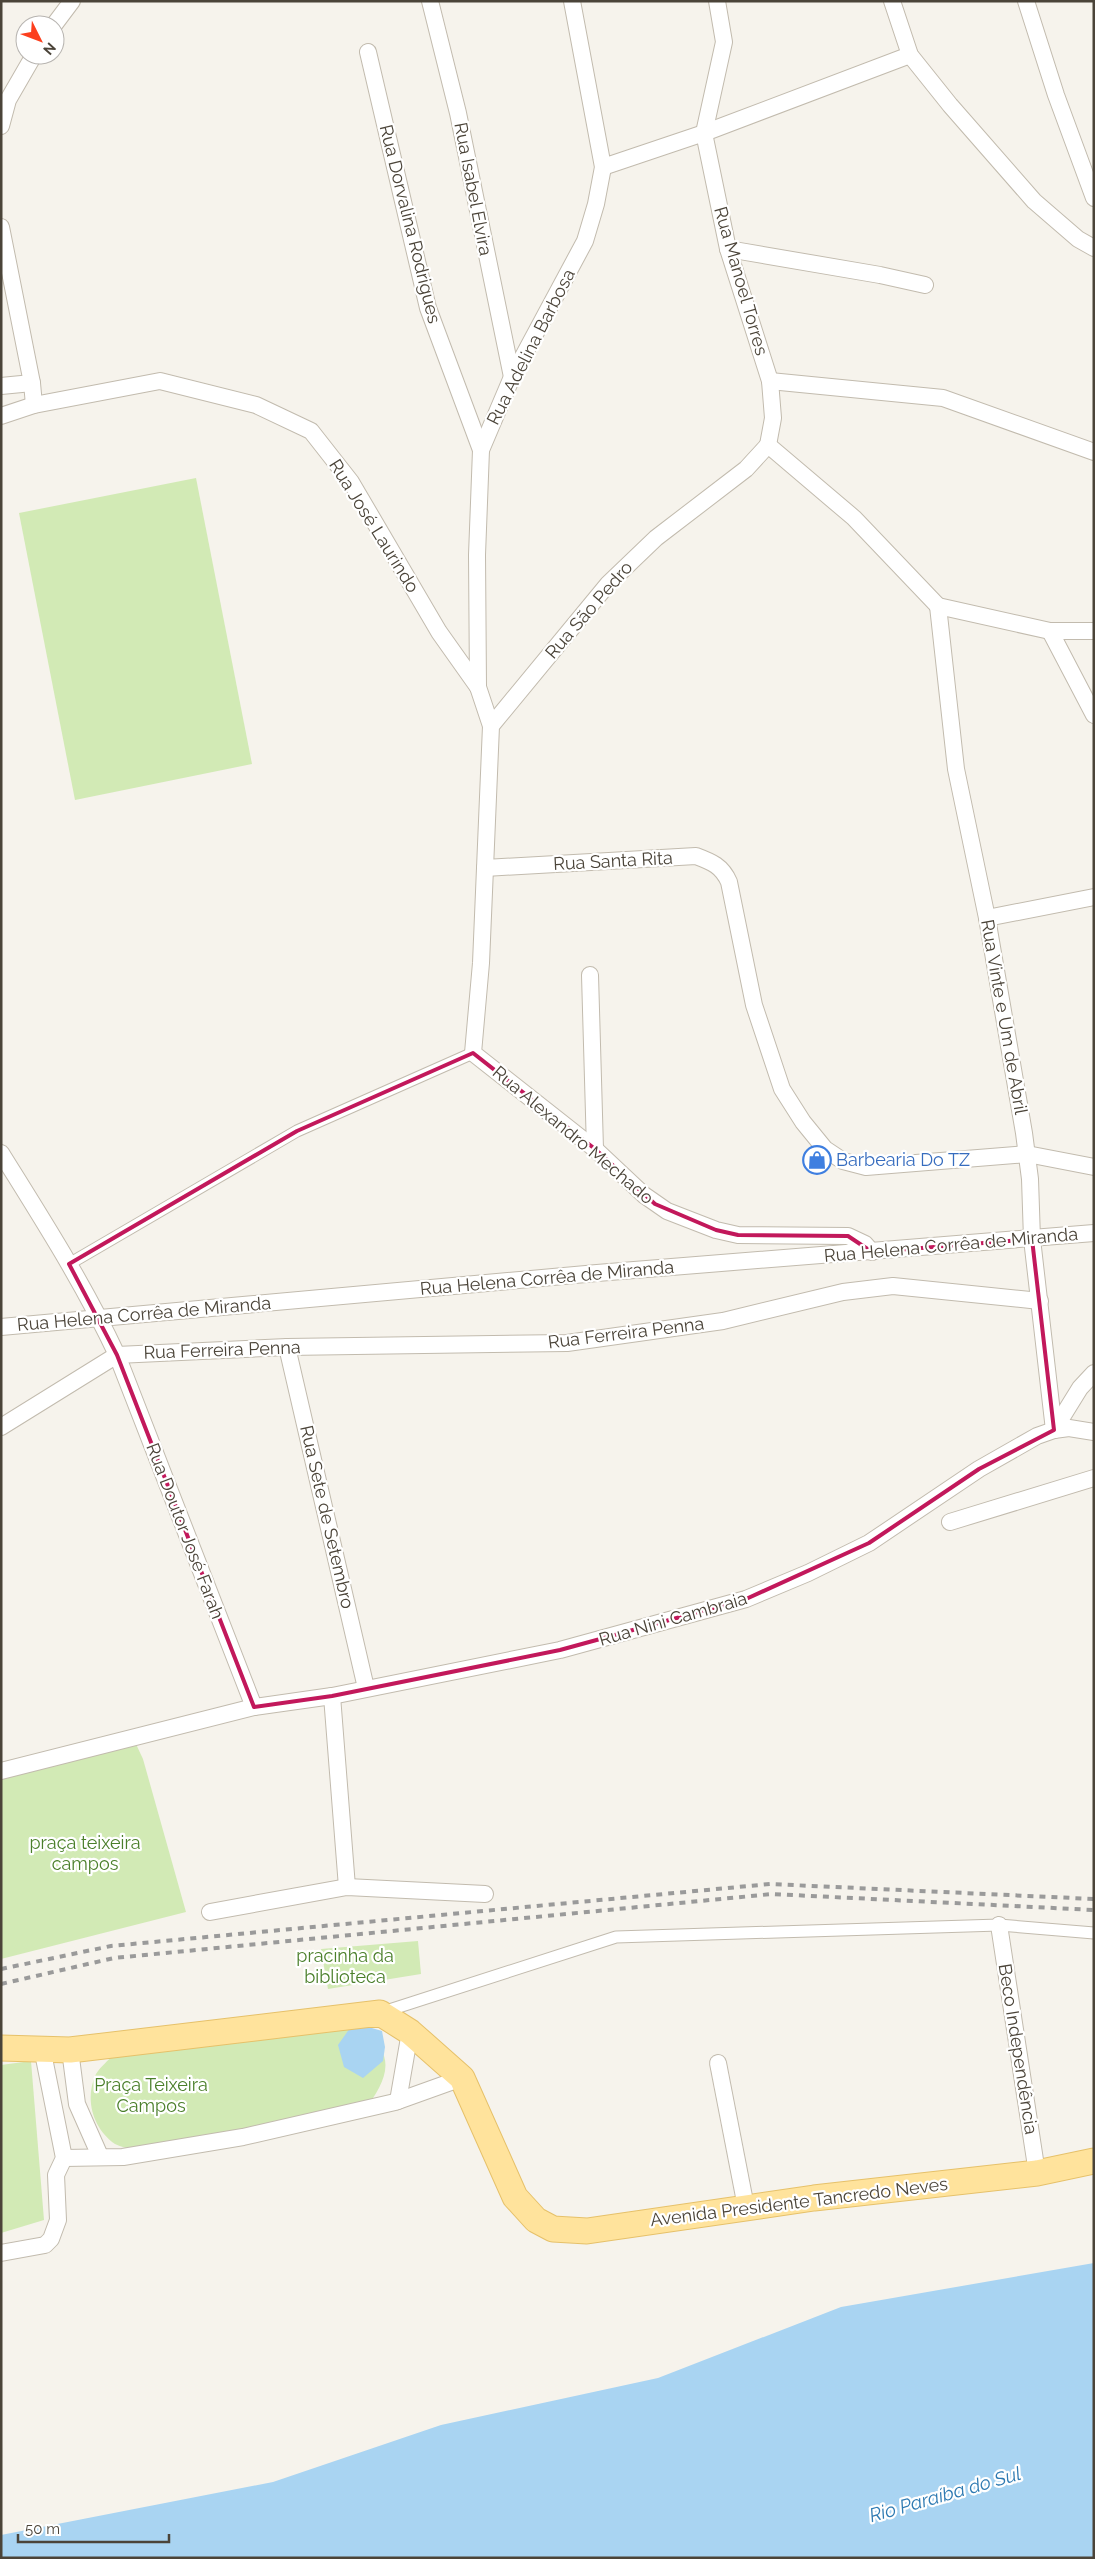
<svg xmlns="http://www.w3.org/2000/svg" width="1095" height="2559" viewBox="0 0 1095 2559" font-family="Raleway,sans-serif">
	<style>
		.green { fill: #d2eab5 }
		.water { fill: #a9d4f2 }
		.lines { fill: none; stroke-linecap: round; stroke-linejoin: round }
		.pedestrian-casing { stroke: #c2bbae; stroke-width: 13 }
		.minor-casing { stroke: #c2bbae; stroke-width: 18 }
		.primary-casing { stroke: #e6c16a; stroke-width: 27 }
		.pedestrian { stroke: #fff; stroke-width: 11 }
		.minor { stroke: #fff; stroke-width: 16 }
		.primary { stroke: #ffe39c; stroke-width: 25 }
		.rail { stroke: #9a9a9a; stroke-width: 4; stroke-dasharray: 6 6; stroke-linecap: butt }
		.marked { fill: none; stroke: #c2185b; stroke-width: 4; stroke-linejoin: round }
		.labels { text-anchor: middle; stroke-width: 4.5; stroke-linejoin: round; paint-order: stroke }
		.street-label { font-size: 18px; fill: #4b4439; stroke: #fff }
		.shop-label { font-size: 18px; fill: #366cbe; stroke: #fff; text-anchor: start }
		.park-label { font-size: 18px; fill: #4a7f2a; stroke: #fff }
		.water-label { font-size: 19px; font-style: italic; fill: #2e7ab2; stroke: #fff }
	</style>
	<rect width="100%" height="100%" fill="#f6f3ec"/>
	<g class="green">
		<path d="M 196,478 L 252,764 L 75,800 L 19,513 Z"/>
		<path d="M 135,1742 L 143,1759 L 186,1912 L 1,1959 L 1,1780 Z"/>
		<path d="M 418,1941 L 421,1974 L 328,1989 L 321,1949 Z"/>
		<path d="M 352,2025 C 360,2032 373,2040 380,2048 C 394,2068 378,2091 367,2107 L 134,2150 C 128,2148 121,2147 115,2144 C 93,2129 84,2099 96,2074 C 100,2067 109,2060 114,2054 Z"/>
		<path d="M 31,2061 L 44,2220 L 1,2233 L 1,2065 Z"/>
	</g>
	<g class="water">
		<path d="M 365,2026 L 382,2031 L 385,2047 L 383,2061 L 363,2078 L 344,2067 L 338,2045 L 350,2028 Z"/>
		<path d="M 1094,2263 L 1094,2558 L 1,2558 L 1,2535 L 273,2482 L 441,2425 L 658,2378 L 841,2307 Z"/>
	</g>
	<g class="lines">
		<defs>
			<g id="pedestrian">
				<path d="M 69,1264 L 297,1131 L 473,1053"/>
				<path d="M 383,2012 L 616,1937 L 999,1925 L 1094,1933"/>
			</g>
			<g id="minor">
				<path d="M 430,1 L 458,113 L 512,377"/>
				<path d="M 717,1 L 724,42 L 704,133 L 728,249 L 770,381 L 773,418 L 768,445"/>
				<path d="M 892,1 L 910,55 L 950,105 L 1034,201 L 1078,239 L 1094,248"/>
				<path d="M 1026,1 L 1056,95 L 1094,198"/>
				<path d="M 54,25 L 72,1"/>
				<path d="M 368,52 L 428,308 L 481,450"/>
				<path d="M 1,126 L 8,100 L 34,55"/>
				<path d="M 603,167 L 704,133 L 910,55"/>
				<path d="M 1,227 L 32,383 L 34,405"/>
				<path d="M 728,249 L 880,275 L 925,285"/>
				<path d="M 770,381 L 943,398 L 1094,452"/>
				<path d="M 1,386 L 32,383"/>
				<path d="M 1,416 L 34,405 L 160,381 L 256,405 L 311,431 L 351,482 L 439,632 L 478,687"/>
				<path d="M 768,445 L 746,469 L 656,538 L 608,584 L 491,726 L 481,963 L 473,1053 L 595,1149 L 644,1195 L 667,1211 L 716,1230 L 738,1235 L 848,1236 L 865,1244 L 872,1252"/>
				<path d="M 768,445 L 854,518 L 938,606"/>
				<path d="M 938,606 L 956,769 L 987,918 L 1024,1133 L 1030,1179 L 1032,1239 L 1054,1430"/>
				<path d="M 938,606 L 1050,631 L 1094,631"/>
				<path d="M 1050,631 L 1094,715"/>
				<path d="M 491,726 L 478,687 L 477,555 L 481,450 L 512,377 L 585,241 L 596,204 L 603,167 L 572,1"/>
				<path d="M 485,868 L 696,856 C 712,862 722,866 729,882 L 754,1005 L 782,1089 L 803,1122 L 825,1149 L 843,1161 L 866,1167 L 1027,1154 L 1094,1167"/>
				<path d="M 987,918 L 1094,897"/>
				<path d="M 590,975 L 595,1149"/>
				<path d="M 1,1153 C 42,1219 84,1284 117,1355 L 254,1707"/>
				<path d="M 1,1327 L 597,1273 L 1094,1233"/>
				<path d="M 287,1347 L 366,1688"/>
				<path d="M 1,1427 L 117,1355 L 287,1347 L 567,1343 L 723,1321 L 843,1292 L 893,1286 L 1040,1301"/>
				<path d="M 1054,1430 L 1080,1388 L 1094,1373"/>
				<path d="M 950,1522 L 1094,1478"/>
				<path d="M 332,1696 L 347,1887"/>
				<path d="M 1,1771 L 254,1707 L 332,1696 L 560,1650 L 746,1599 L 808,1573 L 869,1543 L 979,1469 L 1037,1436 L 1054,1430 L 1069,1428 L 1094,1432"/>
				<path d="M 210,1912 L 347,1887 L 485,1894"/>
				<path d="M 999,1925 L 1037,2173"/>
				<path d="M 70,2050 L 77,2104 L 100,2156"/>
				<path d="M 718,2063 L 746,2207"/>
				<path d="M 398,2101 L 410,2032"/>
				<path d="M 64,2158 L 123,2157 L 243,2137 L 395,2102 L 462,2078"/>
				<path d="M 1,2253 L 45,2245 L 51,2239 L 58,2220 L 56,2175 L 64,2158 L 42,2048"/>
			</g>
			<path id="primary" d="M 1,2048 L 70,2050 L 380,2013 L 410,2032 L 462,2078 L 515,2197 L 536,2220 L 553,2229 L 587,2231 L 814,2198 L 1037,2173 L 1094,2161"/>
		</defs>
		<use href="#pedestrian" class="pedestrian-casing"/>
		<use href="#minor" class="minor-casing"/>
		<use href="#primary" class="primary-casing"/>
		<use href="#pedestrian" class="pedestrian"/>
		<use href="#minor" class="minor"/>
		<use href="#primary" class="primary"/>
		<g class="rail">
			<path d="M 1,1969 L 111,1946 L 770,1884 L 1094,1899"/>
			<path d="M 1,1984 L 114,1958 L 772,1894 L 1094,1910"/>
		</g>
	</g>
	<path class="marked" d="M 473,1053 L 595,1149 L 655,1204 L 716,1230 L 738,1235 L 848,1236 L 872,1252 L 1032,1239 L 1054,1430 L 979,1469 L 869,1543 L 746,1599 L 560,1650 L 332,1696 L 254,1707 L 117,1355 L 69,1264 L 297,1131 Z"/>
	<defs>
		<symbol id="shop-ring" viewBox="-11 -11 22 22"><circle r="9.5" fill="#fff" stroke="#3f7fe0" stroke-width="1.5"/><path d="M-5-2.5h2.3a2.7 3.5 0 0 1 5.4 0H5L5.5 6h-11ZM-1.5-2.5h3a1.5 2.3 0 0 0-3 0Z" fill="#3f7fe0"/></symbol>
	</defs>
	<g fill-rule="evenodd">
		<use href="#shop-ring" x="801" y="1144" width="32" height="32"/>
	</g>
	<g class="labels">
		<g class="street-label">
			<text transform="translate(473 189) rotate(79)" y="6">Rua Isabel Elvira</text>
			<text transform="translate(410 224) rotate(76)" y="6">Rua Dorvalina Rodrigues</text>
			<text transform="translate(741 281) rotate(74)" y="6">Rua Manoel Torres</text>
			<text transform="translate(531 347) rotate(-63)" y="6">Rua Adelina Barbosa</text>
			<text transform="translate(374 526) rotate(58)" y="6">Rua José Laurindo</text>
			<text transform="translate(589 610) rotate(-49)" y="6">Rua São Pedro</text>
			<text transform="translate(613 861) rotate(-3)" y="6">Rua Santa Rita</text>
			<text transform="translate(1004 1017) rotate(80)" y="6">Rua Vinte e Um de Abril</text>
			<text transform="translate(573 1135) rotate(40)" y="6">Rua Alexandro Mechado</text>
			<text transform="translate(951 1245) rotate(-5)" y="6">Rua Helena Corrêa de Miranda</text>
			<text transform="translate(547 1278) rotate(-5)" y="6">Rua Helena Corrêa de Miranda</text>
			<text transform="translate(144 1314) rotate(-5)" y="6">Rua Helena Corrêa de Miranda</text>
			<text transform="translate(626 1333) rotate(-7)" y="6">Rua Ferreira Penna</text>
			<text transform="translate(222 1350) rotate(-2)" y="6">Rua Ferreira Penna</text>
			<text transform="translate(327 1517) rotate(77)" y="6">Rua Sete de Setembro</text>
			<text transform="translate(185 1531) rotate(69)" y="6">Rua Doutor José Farah</text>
			<text transform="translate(673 1619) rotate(-16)" y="6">Rua Nini Cambraia</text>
			<text transform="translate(1018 2049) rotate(81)" y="6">Beco Independência</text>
			<text transform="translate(799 2202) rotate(-7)" y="6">Avenida Presidente Tancredo Neves</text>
		</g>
		<g class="shop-label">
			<text x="836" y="1166">Barbearia Do TZ</text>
		</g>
		<g class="park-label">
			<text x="85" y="1849">praça teixeira<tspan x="85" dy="21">campos</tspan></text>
			<text x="345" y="1962">pracinha da<tspan x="345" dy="21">biblioteca</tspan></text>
			<text x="151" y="2091">Praça Teixeira<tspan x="151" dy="21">Campos</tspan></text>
		</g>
		<g class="water-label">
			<text transform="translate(945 2494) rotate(-16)" y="7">Rio Paraíba do Sul</text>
		</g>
	</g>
	<rect width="1095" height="2559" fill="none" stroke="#4b4439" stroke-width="5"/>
	<g transform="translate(40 40) rotate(132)"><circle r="24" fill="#ffffff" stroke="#b7b4b0"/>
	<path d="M0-4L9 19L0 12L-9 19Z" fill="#fc3f1d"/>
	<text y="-8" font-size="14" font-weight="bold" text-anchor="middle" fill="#4b4439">N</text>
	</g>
	<path d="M18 2534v8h151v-8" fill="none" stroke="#4b4439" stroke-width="2.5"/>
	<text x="25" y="2534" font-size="15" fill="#4b4439" stroke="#ffffff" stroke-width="4" paint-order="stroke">50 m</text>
</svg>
